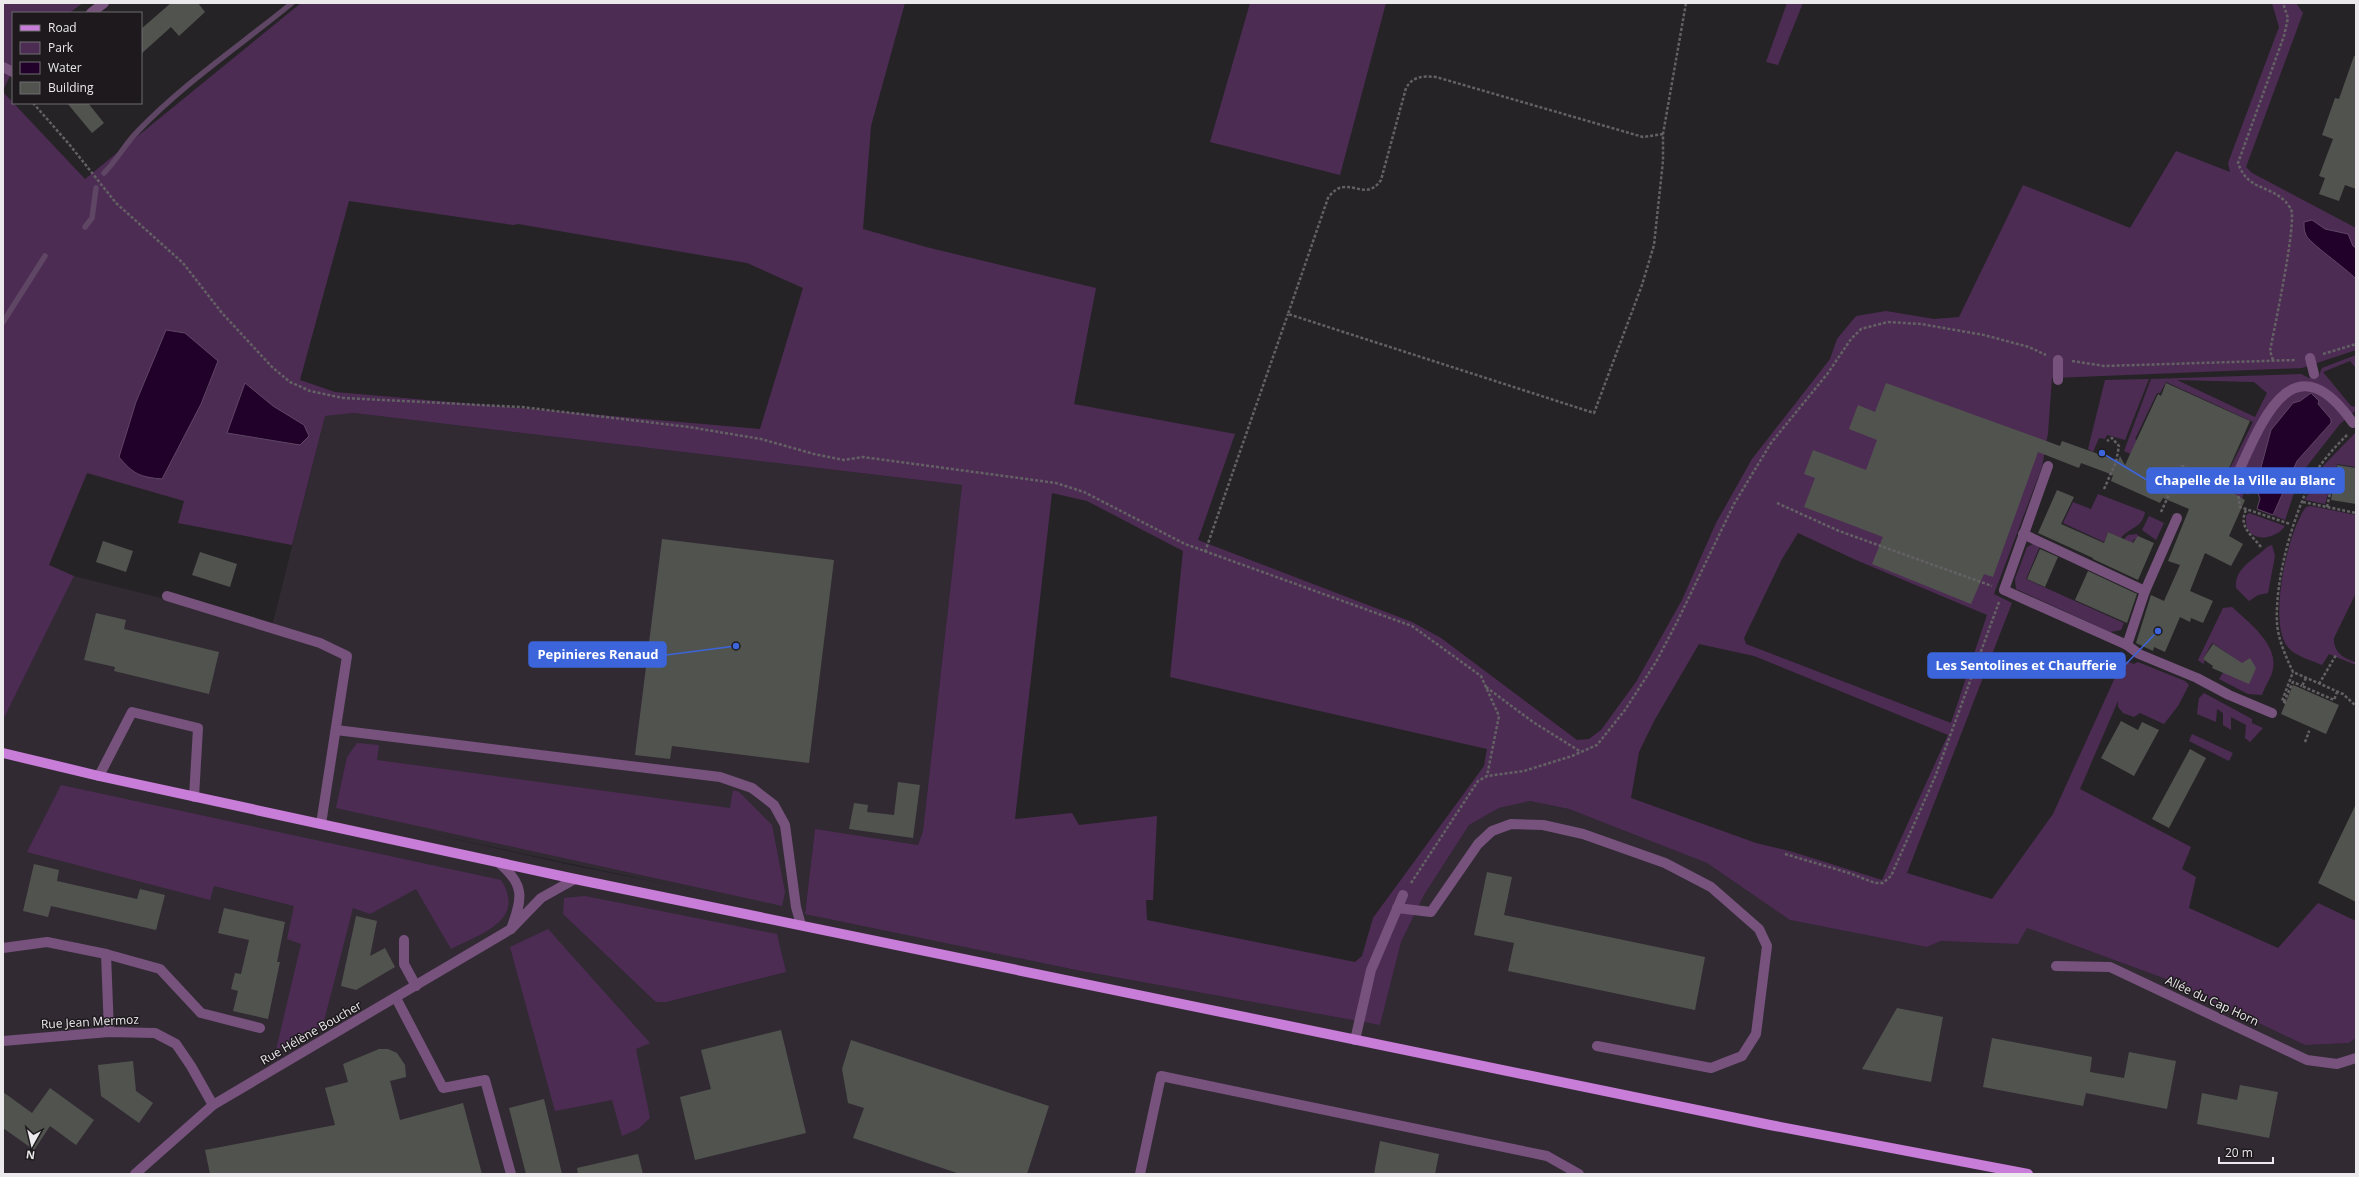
<svg xmlns="http://www.w3.org/2000/svg" width="2359" height="1177" viewBox="0 0 2359 1177" font-family="'Open Sans',sans-serif">
	<style>
		.built { fill: #312a33; fill-rule: evenodd }
		.green { fill: #4d2c54; fill-rule: evenodd }
		.water { fill: #210029; stroke: #5e4664 }
		.lines { fill: none; stroke-linecap: round; stroke-linejoin: round }
		.stream { stroke: #5e4664; stroke-width: 5.5 }
		.building { fill: #51544e }
		.path { stroke: #646165; stroke-width: 2.5; stroke-dasharray: 3 2; stroke-linecap: butt }
		.minor { stroke: #76527d; stroke-width: 10 }
		.major { stroke: #c87dd8; stroke-width: 10 }
		.labels { text-anchor: middle; stroke-width: 3; stroke-linejoin: round; paint-order: stroke }
		.street-label { font-size: 12px; fill: #ebe9ec; stroke: #1d191d }
		.leader { fill: none; stroke: #3c65db; stroke-width: 1.5 }
		.callout-dot { fill: #3c65db; stroke: #1d191d; stroke-width: 1.5 }
		.callout { fill: #3c65db; stroke: #3c65db; stroke-width: 1.5 }
		.callout-label { font-size: 13px; text-anchor: middle; font-weight: bold; fill: #fff }
	</style>
	<rect width="100%" height="100%" fill="#262327"/>
	<path class="built" d="M 354,413 L 962,485 L 923,831 L 918,845 L 815,830 L 805,913 L 1076,970 L 1380,1025 L 1401,942 L 1424,895 L 1469,825 L 1499,808 L 1530,801 L 1569,809 L 1707,863 L 1790,920 L 1927,947 L 1939,941 L 2018,944 L 2027,928 L 2166,979 L 2305,1045 L 2349,1043 L 2356,1038 L 2356,1174 L 3,1174 L 3,720 L 74,576 L 272,626 L 325,416 ZM 423,832 L 690,889 L 691,889 L 570,865 Z"/>
	<g class="green">
		<path d="M 3,3 L 83,3 L 69,13 L 13,13 L 13,70 L 3,90 Z"/>
		<path d="M 301,3 L 905,3 L 871,126 L 863,229 L 926,247 L 1096,288 L 1074,404 L 1235,434 L 1198,540 L 1412,622 L 1441,638 L 1577,740 L 1589,739 L 1601,730 L 1636,682 L 1682,600 L 1716,523 L 1752,459 L 1830,359 L 1837,339 L 1856,316 L 1886,311 L 1934,319 L 1959,317 L 2023,185 L 2130,228 L 2176,151 L 2230,172 L 2228,163 L 2279,27 L 2272,3 L 2296,3 L 2303,13 L 2246,167 L 2252,173 L 2356,228 L 2356,350 L 2302,368 L 2052,378 L 2048,433 L 2042,467 L 1994,594 L 2012,603 L 1907,873 L 1992,899 L 2053,814 L 2123,660 L 2134,664 L 2138,662 L 2185,681 L 2189,685 L 2178,706 L 2164,724 L 2140,713 L 2134,717 L 2123,713 L 2118,707 L 2118,701 L 2080,789 L 2191,847 L 2182,869 L 2196,877 L 2189,908 L 2278,948 L 2318,903 L 2356,921 L 2356,1038 L 2349,1043 L 2305,1045 L 2166,979 L 2027,928 L 2018,944 L 1940,941 L 1927,947 L 1790,920 L 1707,863 L 1569,809 L 1530,801 L 1499,808 L 1469,825 L 1424,895 L 1401,942 L 1380,1025 L 1076,970 L 805,914 L 815,829 L 918,845 L 923,831 L 962,485 L 354,413 L 325,416 L 292,545 L 178,523 L 184,501 L 87,473 L 49,565 L 74,576 L 3,720 L 3,92 L 85,179 ZM 349,201 L 513,225 L 518,224 L 747,263 L 803,288 L 760,429 L 335,392 L 300,380 ZM 167,330 L 185,333 L 209,386 L 162,478 L 129,427 L 136,402 ZM 1052,493 L 1087,501 L 1183,551 L 1170,677 L 1487,749 L 1484,766 L 1373,918 L 1362,956 L 1355,962 L 1147,920 L 1146,900 L 1153,900 L 1157,816 L 1079,825 L 1072,813 L 1015,819 ZM 1798,533 L 1856,560 L 1987,615 L 1951,723 L 1746,644 L 1744,638 L 1782,559 ZM 1699,644 L 1754,656 L 1948,735 L 1882,880 L 1793,852 L 1756,843 L 1631,798 L 1639,752 L 1654,721 Z"/>
		<path d="M 1250,3 L 1386,3 L 1340,175 L 1210,142 Z"/>
		<path d="M 1787,3 L 1803,3 L 1778,65 L 1766,62 Z"/>
		<path d="M 2356,355 L 2356,368 L 2350,361 L 2323,372 L 2351,406 L 2356,407 L 2356,410 L 2340,424 L 2300,475 L 2285,520 L 2273,515 L 2297,461 L 2331,423 L 2317,404 C 2311,403 2298,399 2293,404 C 2271,424 2266,458 2256,486 L 2248,495 L 2244,492 L 2242,499 L 2231,498 L 2233,492 L 2184,469 L 2180,476 L 2124,451 L 2151,379 L 2301,374 L 2309,378 L 2319,375 L 2322,368 ZM 2177,380 L 2254,382 L 2267,393 L 2255,417 ZM 2166,382 L 2253,422 L 2225,478 L 2135,439 L 2157,393 L 2160,393 Z"/>
		<path d="M 2149,379 L 2125,440 L 2107,435 L 2105,439 L 2099,438 L 2093,452 L 2088,449 L 2105,380 Z"/>
		<path d="M 2356,432 L 2356,467 L 2337,464 L 2325,504 L 2305,500 L 2324,465 Z"/>
		<path d="M 2098,494 L 2145,512 C 2142,529 2129,527 2121,538 L 2108,532 L 2104,542 L 2063,523 L 2073,502 L 2091,509 Z"/>
		<path d="M 2311,506 L 2356,515 L 2356,593 L 2334,638 C 2333,652 2344,659 2356,662 L 2356,665 L 2329,654 L 2322,665 C 2311,660 2294,656 2287,646 C 2268,621 2288,530 2306,507 Z"/>
		<path d="M 2249,513 L 2285,526 C 2278,537 2255,544 2247,528 C 2246,525 2246,519 2246,516 Z"/>
		<path d="M 2149,516 L 2164,523 L 2156,540 L 2142,530 Z"/>
		<path d="M 2137,534 L 2139,537 L 2137,540 L 2134,539 L 2131,546 L 2124,539 L 2128,535 Z"/>
		<path d="M 2033,544 L 2040,546 L 2026,579 L 2124,623 L 2121,630 L 2110,632 L 2016,589 L 2015,579 L 2027,547 Z"/>
		<path d="M 2272,545 L 2275,556 L 2268,593 L 2258,595 L 2249,601 L 2236,588 C 2234,568 2254,560 2267,547 Z"/>
		<path d="M 2232,607 C 2249,623 2281,646 2272,673 C 2270,679 2264,688 2262,695 L 2248,694 L 2219,679 L 2233,657 L 2212,643 L 2203,659 L 2205,661 L 2203,664 L 2198,660 L 2223,608 Z"/>
		<path d="M 2204,693 L 2252,719 L 2252,723 L 2263,728 L 2250,742 L 2245,738 L 2246,725 L 2231,717 L 2231,730 L 2223,725 L 2223,713 L 2217,709 L 2216,722 L 2197,714 L 2199,698 Z"/>
		<path d="M 2192,734 L 2233,753 L 2229,761 L 2189,741 Z"/>
		<path d="M 357,743 L 379,745 L 377,760 L 730,808 L 733,790 L 739,792 L 772,825 L 785,892 L 782,906 L 336,808 L 347,757 Z"/>
		<path d="M 61,785 L 501,880 C 527,921 480,934 451,949 L 416,889 L 370,914 L 353,908 L 323,1025 L 276,1050 L 301,944 L 287,939 L 294,906 L 214,886 L 210,900 L 27,852 Z"/>
		<path d="M 585,896 L 777,934 L 786,972 L 666,1002 L 656,1002 L 563,914 L 564,898 Z"/>
		<path d="M 548,929 L 650,1043 L 636,1049 L 650,1118 L 638,1129 L 622,1136 L 612,1100 L 555,1111 L 510,947 Z"/>
	</g>
	<g class="water">
		<path d="M 2312,220 L 2325,229 L 2348,234 L 2353,246 L 2356,248 L 2356,279 C 2347,269 2308,242 2306,235 C 2304,231 2304,226 2304,222 Z"/>
		<path d="M 166,330 L 185,333 L 218,361 L 201,404 L 162,479 C 140,477 133,474 119,457 L 136,402 Z"/>
		<path d="M 245,383 L 273,406 L 304,425 L 309,436 L 300,445 L 227,433 Z"/>
		<path d="M 2311,393 L 2319,401 L 2318,404 L 2331,419 L 2331,423 L 2297,461 L 2273,515 L 2257,509 L 2260,499 L 2256,486 L 2271,430 L 2293,403 L 2300,401 Z"/>
	</g>
	<g class="lines">
		<g class="stream">
			<path d="M 104,173 C 117,160 125,144 138,131 C 184,83 241,45 292,3"/>
			<path d="M 85,227 L 92,218 L 96,188"/>
			<path d="M 3,322 L 45,256"/>
		</g>
	</g>
	<g class="building">
		<path d="M 171,3 L 198,3 L 205,12 L 179,36 L 171,27 L 141,54 L 141,29 Z"/>
		<path d="M 2354,56 L 2356,56 L 2356,189 L 2345,185 L 2339,201 L 2319,194 L 2325,178 L 2319,176 L 2333,139 L 2322,135 L 2335,98 L 2339,99 Z"/>
		<path d="M 67,103 L 88,103 L 104,123 L 92,133 Z"/>
		<path d="M 1886,383 L 2060,446 L 2062,441 L 2118,461 L 2120,456 L 2125,465 L 2158,394 L 2161,396 L 2166,383 L 2250,421 L 2221,486 L 2245,500 L 2229,536 L 2243,544 L 2231,566 L 2205,553 L 2190,591 L 2213,601 L 2203,623 L 2191,618 L 2190,622 L 2180,617 L 2165,652 L 2154,647 L 2153,651 L 2136,643 L 2151,595 L 2164,601 L 2180,565 L 2168,561 L 2189,509 L 2163,498 L 2160,503 L 2111,481 L 2113,475 L 2081,463 L 2079,468 L 2038,452 L 1993,577 L 1984,574 L 1971,604 L 1872,564 L 1883,537 L 1804,507 L 1815,478 L 1804,474 L 1813,450 L 1866,470 L 1877,440 L 1849,429 L 1858,405 L 1875,412 Z"/>
		<path d="M 2337,465 L 2356,468 L 2356,504 L 2331,500 Z"/>
		<path d="M 2057,490 L 2074,497 L 2061,524 L 2104,543 L 2108,532 L 2133,543 L 2138,536 L 2154,543 L 2138,580 L 2093,559 L 2093,558 L 2038,533 Z"/>
		<path d="M 662,539 L 834,560 L 809,763 L 672,746 L 670,759 L 635,755 Z"/>
		<path d="M 103,541 L 133,551 L 126,572 L 96,562 Z"/>
		<path d="M 2040,549 L 2058,557 L 2045,587 L 2027,579 Z"/>
		<path d="M 200,552 L 237,564 L 230,587 L 192,575 Z"/>
		<path d="M 2088,571 L 2137,594 L 2127,623 L 2075,600 Z"/>
		<path d="M 96,613 L 126,620 L 124,629 L 219,652 L 209,694 L 114,671 L 115,667 L 84,660 Z"/>
		<path d="M 2213,644 L 2242,663 L 2250,658 L 2256,668 L 2249,684 L 2212,668 L 2213,666 L 2203,659 Z"/>
		<path d="M 2293,685 L 2339,705 L 2326,734 L 2281,714 Z"/>
		<path d="M 2121,721 L 2138,730 L 2142,722 L 2159,730 L 2134,776 L 2101,758 Z"/>
		<path d="M 2190,749 L 2206,758 L 2169,828 L 2152,819 Z"/>
		<path d="M 898,782 L 920,785 L 913,838 L 849,829 L 854,803 L 868,805 L 867,812 L 894,815 Z"/>
		<path d="M 2356,804 L 2356,902 L 2318,883 Z"/>
		<path d="M 34,864 L 59,870 L 57,881 L 137,899 L 140,889 L 165,895 L 156,930 L 51,906 L 48,917 L 23,911 Z"/>
		<path d="M 1487,872 L 1512,877 L 1504,915 L 1705,957 L 1695,1010 L 1508,971 L 1514,943 L 1474,935 Z"/>
		<path d="M 224,908 L 285,922 L 277,962 L 280,962 L 268,1019 L 233,1011 L 238,991 L 231,989 L 235,973 L 241,974 L 249,940 L 218,933 Z"/>
		<path d="M 356,916 L 377,921 L 370,956 L 385,948 L 395,967 L 356,990 L 341,986 Z"/>
		<path d="M 1897,1008 L 1943,1017 L 1931,1082 L 1862,1069 Z"/>
		<path d="M 781,1030 L 806,1133 L 695,1160 L 680,1097 L 711,1089 L 701,1050 Z"/>
		<path d="M 1992,1038 L 2092,1057 L 2090,1072 L 2124,1078 L 2129,1052 L 2176,1061 L 2167,1109 L 2086,1093 L 2083,1106 L 1983,1087 Z"/>
		<path d="M 851,1040 L 1049,1106 L 1027,1174 L 960,1174 L 853,1138 L 864,1108 L 848,1103 L 842,1069 Z"/>
		<path d="M 379,1049 L 388,1049 L 397,1053 L 405,1065 L 406,1077 L 390,1081 L 400,1120 L 463,1103 L 482,1174 L 210,1174 L 205,1150 L 335,1125 L 325,1088 L 348,1082 L 343,1064 Z"/>
		<path d="M 133,1061 L 136,1091 L 153,1103 L 139,1123 L 101,1096 L 98,1065 Z"/>
		<path d="M 2240,1085 L 2278,1092 L 2269,1138 L 2197,1124 L 2202,1093 L 2237,1100 Z"/>
		<path d="M 50,1088 L 94,1120 L 76,1145 L 50,1126 L 34,1150 L 3,1128 L 3,1092 L 32,1113 Z"/>
		<path d="M 544,1099 L 562,1174 L 526,1174 L 509,1108 Z"/>
		<path d="M 1380,1141 L 1439,1154 L 1435,1174 L 1374,1174 Z"/>
		<path d="M 638,1154 L 643,1174 L 578,1174 L 577,1168 Z"/>
	</g>
	<g class="lines">
		<g class="path">
			<path d="M 33,103 L 69,144 L 116,203 L 183,263 L 222,313 L 272,367 L 290,382 L 310,391 L 343,398 L 522,407 L 689,427 L 761,439 L 814,454 L 844,460 L 863,457 L 1056,483 L 1084,492 L 1185,544 L 1412,626 L 1481,676 L 1499,716 L 1487,776"/>
			<path d="M 1663,134 L 1643,137 L 1436,77 C 1423,76 1413,76 1406,88 L 1381,180 C 1364,205 1347,171 1328,198 L 1288,314 L 1594,413 L 1642,285 L 1654,245 L 1663,161 L 1663,134 L 1686,3"/>
			<path d="M 2323,354 L 2356,344"/>
			<path d="M 2273,360 L 2270,351 C 2274,329 2297,223 2291,209 C 2290,207 2287,204 2286,202 C 2268,184 2248,191 2238,163 L 2284,36 L 2288,18 L 2283,3"/>
			<path d="M 2072,361 L 2104,366 L 2296,360"/>
			<path d="M 2347,435 C 2334,448 2319,464 2311,481 C 2292,520 2275,579 2277,623 C 2278,639 2286,657 2293,672 L 2343,694 L 2356,706"/>
			<path d="M 2237,486 L 2240,507 L 2290,524"/>
			<path d="M 2104,489 L 2116,462 L 2119,446 L 2112,438 L 2107,441"/>
			<path d="M 2303,502 L 2356,513"/>
			<path d="M 1777,503 L 1839,531 L 1992,586"/>
			<path d="M 2327,507 L 2332,484 L 2334,484"/>
			<path d="M 2246,510 C 2238,527 2252,535 2261,547"/>
			<path d="M 2161,512 L 2182,466 L 2231,486"/>
			<path d="M 1205,552 L 1288,314"/>
			<path d="M 2306,678 L 2302,686 L 2304,687 L 2334,700 L 2337,692"/>
			<path d="M 2319,684 L 2336,655"/>
			<path d="M 1486,687 L 1533,722 L 1581,752"/>
			<path d="M 2284,702 L 2293,682 L 2302,686"/>
			<path d="M 2286,703 L 2282,701 L 2293,672"/>
			<path d="M 2305,742 L 2309,732 L 2308,731"/>
			<path d="M 1785,854 L 1849,873 L 1875,883 L 1883,883 L 1891,876 L 1935,777 L 1999,602"/>
			<path d="M 1411,883 L 1478,781 L 1487,776 L 1524,771 L 1572,756 L 1597,745 L 1625,710 L 1656,662 L 1677,622 L 1734,504 L 1771,443 L 1828,373 L 1851,339 L 1861,329 L 1888,322 L 1921,324 L 1984,335 L 2029,347 L 2046,355"/>
		</g>
		<g class="minor">
			<path d="M 91,13 L 104,3"/>
			<path d="M 3,67 L 13,72"/>
			<path d="M 2310,358 L 2314,374"/>
			<path d="M 2058,360 L 2058,380"/>
			<path d="M 2048,466 L 2004,590 L 2127,645"/>
			<path d="M 2238,473 C 2263,418 2294,339 2353,423"/>
			<path d="M 2023,534 L 2145,591 L 2127,645 L 2139,654 L 2197,678 L 2229,695 L 2272,713"/>
			<path d="M 2145,591 L 2177,518"/>
			<path d="M 167,596 L 320,643 L 347,656 L 321,824"/>
			<path d="M 336,730 L 720,777 L 752,788 L 774,805 L 785,825 L 796,907 L 801,925"/>
			<path d="M 99,776 L 132,712 L 198,728 L 194,797"/>
			<path d="M 498,862 C 525,884 523,898 511,929 L 541,898 L 575,879"/>
			<path d="M 1397,908 L 1431,912 L 1478,844 L 1492,831 L 1511,824 L 1543,825 L 1583,834 L 1665,863 L 1711,887 L 1759,929 L 1767,946 L 1756,1034 L 1742,1056 L 1711,1068 L 1597,1046"/>
			<path d="M 404,940 L 404,964 L 416,986"/>
			<path d="M 3,948 L 47,942 L 106,954 L 160,969 L 201,1013 L 260,1028"/>
			<path d="M 106,954 L 109,1032"/>
			<path d="M 2056,966 L 2110,967 L 2307,1060 L 2337,1064 L 2356,1058"/>
			<path d="M 396,998 L 443,1088 L 485,1080 L 511,1174"/>
			<path d="M 1355,1040 L 1371,970 L 1403,895"/>
			<path d="M 3,1041 L 109,1032 L 155,1033 L 176,1044 L 191,1066 L 213,1105"/>
			<path d="M 135,1174 L 213,1105 L 511,929"/>
			<path d="M 1140,1174 L 1161,1076 L 1547,1156 L 1579,1174"/>
		</g>
		<path class="major" d="M 3,753 L 99,776 L 575,879 L 1770,1125 L 2028,1174"/>
	</g>
	<g class="labels">
		<g class="street-label">
			<text transform="translate(2212 1001) rotate(25)" y="4">Allée du Cap Horn</text>
			<text transform="translate(90 1022) rotate(-3)" y="4">Rue Jean Mermoz</text>
			<text transform="translate(311 1033) rotate(-30)" y="4">Rue Hélène Boucher</text>
		</g>
	</g>
	<path class="leader" d="M2102 453L2147 480M736 646L666 655M2158 631L2125 665"/>
	<g class="callout-dot">
		<circle cx="2102" cy="453" r="4"/>
		<circle cx="736" cy="646" r="4"/>
		<circle cx="2158" cy="631" r="4"/>
	</g>
	<g class="callout">
		<rect x="2147" y="468" width="197" height="25" rx="4"/>
		<rect x="529" y="642" width="137" height="25" rx="4"/>
		<rect x="1928" y="653" width="197" height="25" rx="4"/>
	</g>
	<g class="callout-label">
		<text x="2245" y="485">Chapelle de la Ville au Blanc</text>
		<text x="598" y="659">Pepinieres Renaud</text>
		<text x="2026" y="670">Les Sentolines et Chaufferie</text>
	</g>
	<rect width="2359" height="1177" fill="none" stroke="#ebe9ec" stroke-width="8"/>
	<rect x="12" y="12" width="130" height="92" fill="#1d191d" stroke="#6f6c70"/>
	<rect x="20" y="25" width="20" height="6" fill="#c87dd8" stroke="#6f6c70"/>
	<text x="48" y="32" font-size="12" fill="#ebe9ec">Road</text>
	<rect x="20" y="42" width="20" height="12" fill="#4d2c54" stroke="#6f6c70"/>
	<text x="48" y="52" font-size="12" fill="#ebe9ec">Park</text>
	<rect x="20" y="62" width="20" height="12" fill="#210029" stroke="#6f6c70"/>
	<text x="48" y="72" font-size="12" fill="#ebe9ec">Water</text>
	<rect x="20" y="82" width="20" height="12" fill="#51544e" stroke="#6f6c70"/>
	<text x="48" y="92" font-size="12" fill="#ebe9ec">Building</text>
	<g transform="translate(32 1145) rotate(188)" stroke="#1d191d" stroke-width="3" paint-order="stroke">
	<path d="M0-3L7 15L0 10L-7 15Z" fill="#ebe9ec"/>
	<text y="-6" font-size="11" font-weight="bold" text-anchor="middle" fill="#ebe9ec">N</text>
	</g>
	<path d="M2219 1157v6h54v-6" fill="none" stroke="#ebe9ec" stroke-width="2"/>
	<text x="2225" y="1157" font-size="12" fill="#ebe9ec" stroke="#1d191d" stroke-width="3" paint-order="stroke">20 m</text>
</svg>
